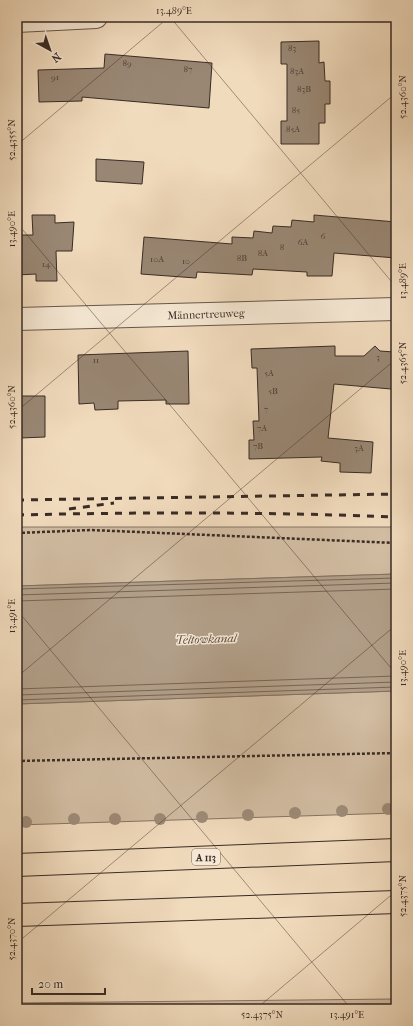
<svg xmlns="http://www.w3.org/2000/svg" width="413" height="1026" viewBox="0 0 413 1026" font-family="'IM FELL French Canon',serif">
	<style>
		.green { fill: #d2bda3; stroke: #867464 }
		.water { fill: #b29f89; stroke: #827161 }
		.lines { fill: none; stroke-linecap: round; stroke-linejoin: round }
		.shore { stroke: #766557; stroke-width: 1 }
		.building { fill: #998774; stroke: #392b25 }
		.minor-casing { stroke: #67574b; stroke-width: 24 }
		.highway-casing { stroke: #392b25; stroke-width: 24 }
		.path { stroke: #392b25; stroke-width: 2.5; stroke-dasharray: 3 2; stroke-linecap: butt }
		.minor { stroke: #f6e8d4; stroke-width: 22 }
		.highway { stroke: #f1dbbd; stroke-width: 22 }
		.rail { stroke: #392b25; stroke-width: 3; stroke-dasharray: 7 7; stroke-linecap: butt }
		.tree { fill: #9d8a77 }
		.ticks { fill: none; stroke: #392b25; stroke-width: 1; stroke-opacity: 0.45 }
		.labels { text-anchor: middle; stroke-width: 3; stroke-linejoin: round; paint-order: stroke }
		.number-label { font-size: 9px; fill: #514239 }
		.shield { fill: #f6e8d4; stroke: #72645a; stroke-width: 1 }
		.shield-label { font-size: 10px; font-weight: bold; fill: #392b25 }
		.street-label { font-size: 11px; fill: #392b25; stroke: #f6e8d4 }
		.water-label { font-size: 12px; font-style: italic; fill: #5d4e43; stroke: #f6e8d4 }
		.neatline { fill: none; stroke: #392b25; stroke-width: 1.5 }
		.ticks-label { font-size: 10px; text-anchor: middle; fill: #392b25 }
	</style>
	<rect width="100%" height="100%" fill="#f1dbbd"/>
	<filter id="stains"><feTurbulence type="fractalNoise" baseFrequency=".005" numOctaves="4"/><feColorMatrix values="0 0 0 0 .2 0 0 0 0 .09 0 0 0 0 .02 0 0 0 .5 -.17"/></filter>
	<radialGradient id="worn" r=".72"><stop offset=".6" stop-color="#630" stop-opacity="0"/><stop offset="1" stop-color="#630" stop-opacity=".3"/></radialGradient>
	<g class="green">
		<path d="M 17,527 L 396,527 L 396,574 L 17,586 Z"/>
		<path d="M 396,691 L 396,813 L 17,825 L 17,704 Z"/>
		<path d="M 396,999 L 396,1009 L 17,1009 L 17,1003 Z"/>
	</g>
	<path class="water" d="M 396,574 L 396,691 L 17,704 L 17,586 Z"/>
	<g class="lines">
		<g class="shore">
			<path d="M 17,589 L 396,578"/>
			<path d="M 17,595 L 396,583"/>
			<path d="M 17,601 L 396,589"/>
			<path d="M 17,689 L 396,676"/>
			<path d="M 17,695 L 396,682"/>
			<path d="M 17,700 L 396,687"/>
		</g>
	</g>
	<g class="building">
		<path d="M 319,41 L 319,63 L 324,62 L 325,81 L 330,81 L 330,104 L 325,104 L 325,123 L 319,123 L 319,144 L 281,144 L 281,121 L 287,121 L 287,64 L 281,64 L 281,42 Z"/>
		<path d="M 105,54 L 212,63 L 209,108 L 82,97 L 82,101 L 39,102 L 38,70 L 104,68 Z"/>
		<path d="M 96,159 L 144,162 L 142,184 L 96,181 Z"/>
		<path d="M 32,215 L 55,215 L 55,223 L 74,222 L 72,251 L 56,251 L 57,281 L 36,281 L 36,274 L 17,275 L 17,235 L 33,235 Z"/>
		<path d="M 314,215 L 396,222 L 396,258 L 334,253 L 332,276 L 307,276 L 307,272 L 253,269 L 252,275 L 197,272 L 196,278 L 141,274 L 144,237 L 232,244 L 232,237 L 253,238 L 254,231 L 272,233 L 273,226 L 291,227 L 292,220 L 314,222 Z"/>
		<path d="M 335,346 L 335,356 L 364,356 L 375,346 L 380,351 L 394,352 L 393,367 L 396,370 L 391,389 L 334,384 L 328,438 L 373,442 L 371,473 L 340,472 L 340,463 L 321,461 L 322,457 L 249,459 L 249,440 L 254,440 L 253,421 L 259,421 L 257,368 L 252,368 L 251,349 Z"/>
		<path d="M 188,351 L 189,404 L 166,404 L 166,400 L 118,401 L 118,409 L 95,410 L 94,403 L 79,404 L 78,355 Z"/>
		<path d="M 19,396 L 45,396 L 45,437 L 20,438 Z"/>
	</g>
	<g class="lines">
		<defs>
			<g id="minor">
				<path d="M 17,21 L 96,17"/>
				<path d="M 17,319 L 396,309"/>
			</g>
			<g id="highway">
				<path d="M 17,865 L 396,850"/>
				<path d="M 17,915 L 396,902"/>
			</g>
		</defs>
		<use href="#minor" class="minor-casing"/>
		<use href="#highway" class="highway-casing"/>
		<g class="path">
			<path d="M 17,533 L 91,530 L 396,543"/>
			<path d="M 17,761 L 396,753"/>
		</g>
		<use href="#minor" class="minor"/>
		<use href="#highway" class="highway"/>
		<g class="rail">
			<path d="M 17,500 L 396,494"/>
			<path d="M 69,509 L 114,503"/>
			<path d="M 17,515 C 143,512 270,512 396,517"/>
		</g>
	</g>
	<g class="tree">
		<circle cx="388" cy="809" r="6"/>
		<circle cx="342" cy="811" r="6"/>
		<circle cx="295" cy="813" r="6"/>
		<circle cx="248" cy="815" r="6"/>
		<circle cx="202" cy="817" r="6"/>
		<circle cx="74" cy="819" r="6"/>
		<circle cx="115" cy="819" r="6"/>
		<circle cx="160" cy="819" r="6"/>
		<circle cx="26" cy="822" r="6"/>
	</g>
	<path class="ticks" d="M 170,17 L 396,287M 17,145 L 169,17M 17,223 L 396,674M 17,411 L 396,93M 17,610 L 351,1009M 17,677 L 396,359M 17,943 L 396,625M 17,998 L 26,1009M 256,1009 L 396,891"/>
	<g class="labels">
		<g class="number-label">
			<text x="292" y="51">83</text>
			<text x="127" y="66">89</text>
			<text x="188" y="72">87</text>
			<text x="297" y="74">83A</text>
			<text x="55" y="80">91</text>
			<text x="304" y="92">83B</text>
			<text x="296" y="113">85</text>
			<text x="293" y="132">85A</text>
			<text x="323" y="239">6</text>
			<text x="303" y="245">6A</text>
			<text x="282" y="250">8</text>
			<text x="263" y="256">8A</text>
			<text x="242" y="261">8B</text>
			<text x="157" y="262">10A</text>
			<text x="186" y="264">10</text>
			<text x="46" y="267">14</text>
			<text x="378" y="360">3</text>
			<text x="96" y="363">11</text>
			<text x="269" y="376">5A</text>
			<text x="273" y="394">5B</text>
			<text x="266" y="412">7</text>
			<text x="262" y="431">7A</text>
			<text x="258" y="449">7B</text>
			<text x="359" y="451">3A</text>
		</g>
		<rect class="shield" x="192" y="849" width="28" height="16" rx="3"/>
		<g class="shield-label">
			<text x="206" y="861">A 113</text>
		</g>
		<g class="street-label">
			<text transform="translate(206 314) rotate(-2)" y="4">Männertreuweg</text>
		</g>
		<g class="water-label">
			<text transform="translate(206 639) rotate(-2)" y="4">Teltowkanal</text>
		</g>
	</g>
	<rect width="413" height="1026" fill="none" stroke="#f1dbbd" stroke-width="44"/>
	<g transform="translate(50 50) rotate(140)" stroke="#f6e8d4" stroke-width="3" paint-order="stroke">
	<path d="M0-3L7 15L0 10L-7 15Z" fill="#392b25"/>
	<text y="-6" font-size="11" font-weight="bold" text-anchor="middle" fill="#392b25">N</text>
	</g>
	<path d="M32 988v6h73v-6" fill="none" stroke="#392b25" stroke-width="2"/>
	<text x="38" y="988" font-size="12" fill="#392b25" stroke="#f6e8d4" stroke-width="3" paint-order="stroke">20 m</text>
	<rect x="22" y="22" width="369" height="982" class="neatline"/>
	<g class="ticks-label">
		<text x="174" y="14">13.489°E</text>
		<text transform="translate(402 97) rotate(-90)" y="4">52.4360°N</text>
		<text transform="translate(11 140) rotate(-90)" y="4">52.4355°N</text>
		<text transform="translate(11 229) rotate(-90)" y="4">13.490°E</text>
		<text transform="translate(402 281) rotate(-90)" y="4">13.489°E</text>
		<text transform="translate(402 363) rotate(-90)" y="4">52.4365°N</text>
		<text transform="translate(11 407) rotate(-90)" y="4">52.4360°N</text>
		<text transform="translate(11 616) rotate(-90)" y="4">13.491°E</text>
		<text transform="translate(402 668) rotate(-90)" y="4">13.490°E</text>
		<text transform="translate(402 896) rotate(-90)" y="4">52.4375°N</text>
		<text transform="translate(11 939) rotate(-90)" y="4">52.4370°N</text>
		<text x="262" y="1018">52.4375°N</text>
		<text x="347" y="1018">13.491°E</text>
	</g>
	<rect width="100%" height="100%" filter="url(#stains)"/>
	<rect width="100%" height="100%" fill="url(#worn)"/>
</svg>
